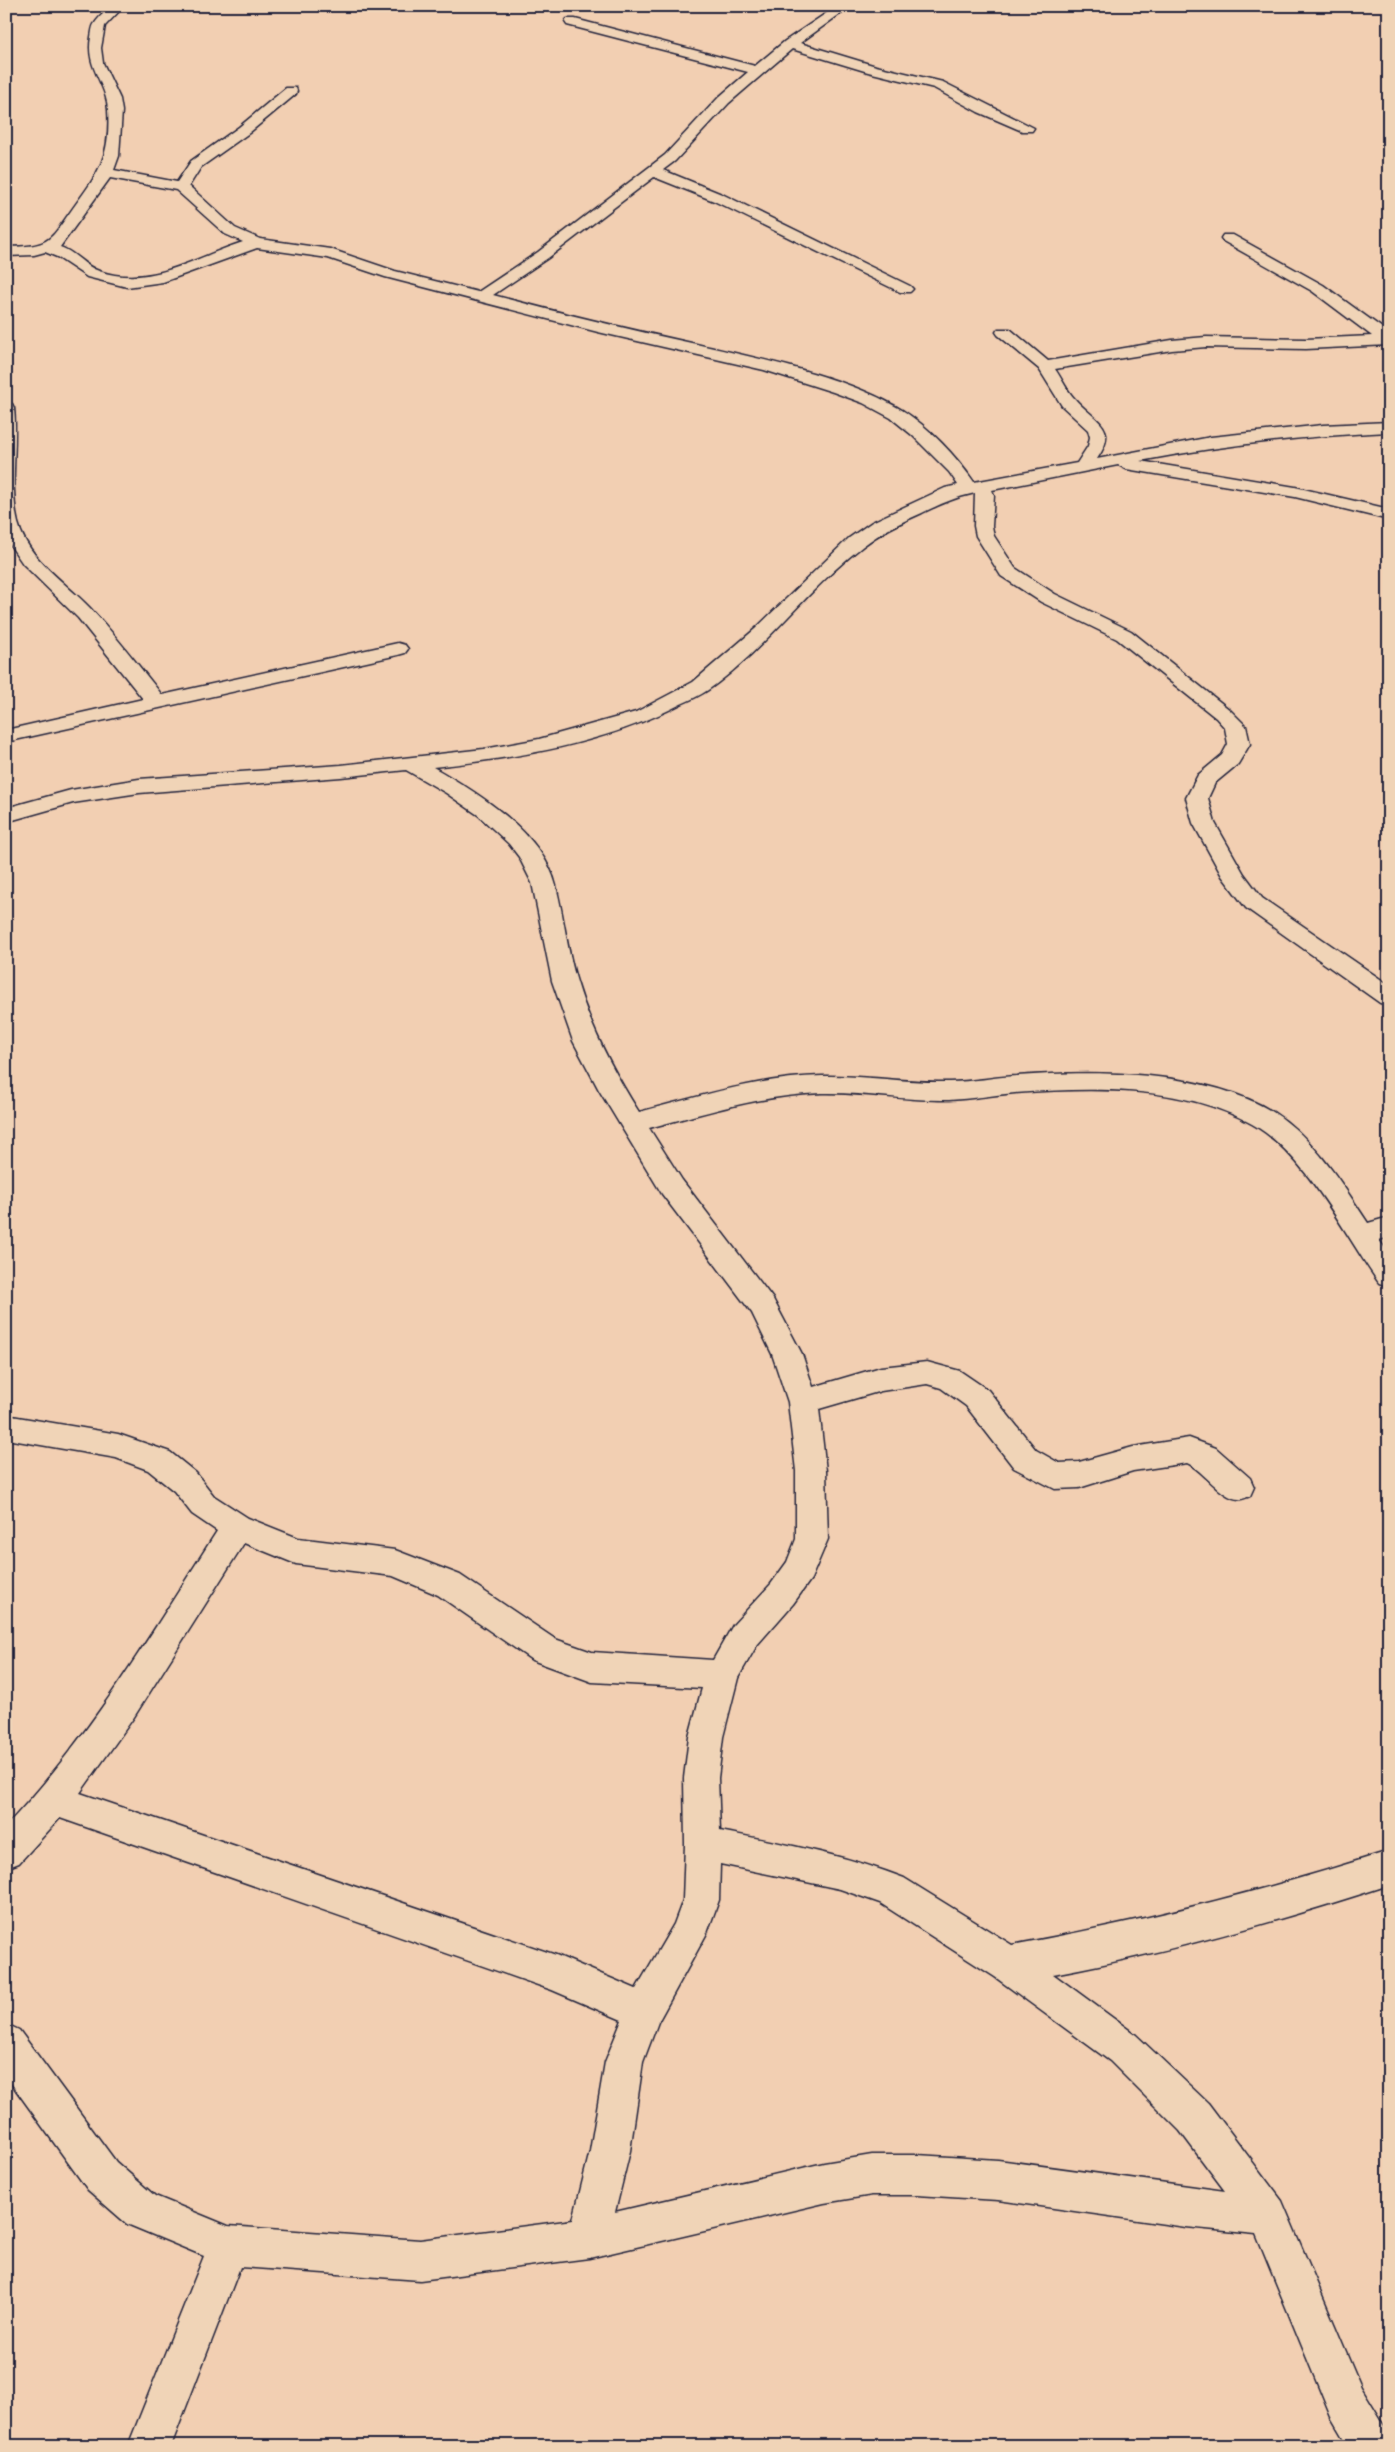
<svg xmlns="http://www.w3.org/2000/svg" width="1395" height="2452" viewBox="0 0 1395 2452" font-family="'Architects Daughter',sans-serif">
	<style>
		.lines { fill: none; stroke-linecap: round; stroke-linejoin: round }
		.minor-casing { stroke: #22223b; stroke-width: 3 }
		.minor { fill: #f0d4b7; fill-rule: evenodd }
	</style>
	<rect width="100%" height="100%" fill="#f2cfb2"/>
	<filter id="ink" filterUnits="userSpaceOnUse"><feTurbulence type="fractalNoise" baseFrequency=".02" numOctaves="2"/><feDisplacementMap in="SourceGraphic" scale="10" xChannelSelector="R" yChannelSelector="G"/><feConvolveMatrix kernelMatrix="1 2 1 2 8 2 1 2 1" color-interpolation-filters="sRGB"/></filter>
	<g filter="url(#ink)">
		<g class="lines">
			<defs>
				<g id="minor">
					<path d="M 111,6 L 124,6 L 105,26 L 101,48 L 103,63 L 120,99 L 122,111 L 119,156 L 114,170 L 177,182 L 191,161 L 239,127 L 286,88 L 296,88 L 297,91 L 296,94 L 249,133 L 201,167 L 189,186 L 235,228 L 260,239 L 330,249 L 395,271 L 478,292 L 538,252 L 665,155 L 719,97 L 748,72 L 567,25 L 565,22 L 567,19 L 575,19 L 755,66 L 785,41 L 837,6 L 851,6 L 800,43 L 876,66 L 943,82 L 1034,128 L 1032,131 L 1022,131 L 978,112 L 934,88 L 868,72 L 792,49 L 729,103 L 675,161 L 663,170 L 724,195 L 910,286 L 913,289 L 910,292 L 900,292 L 714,201 L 654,177 L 548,258 L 493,295 C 560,313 628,329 696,344 C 760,359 846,376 902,410 C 929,427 956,456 974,482 L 1077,463 L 1088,446 L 1090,437 L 1088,430 L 1062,406 L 1039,369 L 998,335 L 996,332 L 998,329 L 1010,329 L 1048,361 L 1172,340 L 1206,337 L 1306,339 L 1372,336 L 1312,291 L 1223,241 L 1221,238 L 1223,235 L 1233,235 L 1323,285 L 1389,333 L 1389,345 L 1306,349 L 1206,347 L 1172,350 L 1055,369 C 1062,379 1067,391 1075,399 C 1095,422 1120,426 1097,459 L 1211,437 L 1323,425 L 1389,422 L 1389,432 C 1305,436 1222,445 1140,461 L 1295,487 L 1389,509 L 1389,520 L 1295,497 L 1126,469 L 1118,465 L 992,490 L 994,495 L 992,526 L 994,536 L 1015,568 L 1055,594 L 1131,631 L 1230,710 L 1246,726 L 1250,744 L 1238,764 L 1215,783 L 1208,798 L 1215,823 L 1244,874 L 1262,898 L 1389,985 L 1389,1005 L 1380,1003 L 1246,908 L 1222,876 L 1193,823 L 1186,798 L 1198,775 L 1222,755 L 1228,744 L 1225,728 L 1216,718 L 1117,639 L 1041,602 L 1001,576 L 976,536 L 974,526 L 975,493 C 956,497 940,504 922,513 C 901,522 881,532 863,546 C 807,589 766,649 708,690 C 699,696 690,700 681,704 C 605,744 517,758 433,767 C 477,792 543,833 556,886 C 564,917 567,951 577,982 C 591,1029 613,1071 639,1112 C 698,1097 760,1077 822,1076 C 865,1075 907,1083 949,1082 C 972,1082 994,1077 1017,1076 C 1094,1070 1206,1070 1273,1112 C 1314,1138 1342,1184 1368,1223 L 1389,1217 L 1389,1237 L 1379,1240 L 1389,1254 L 1389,1286 L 1379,1283 C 1345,1235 1305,1153 1252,1124 C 1183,1085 1092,1087 1015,1093 C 993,1095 971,1099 949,1100 C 907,1101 865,1092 822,1093 C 763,1095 705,1113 649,1128 L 682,1180 L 773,1299 L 802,1354 L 813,1387 L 881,1367 L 927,1362 L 960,1371 L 988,1390 L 1036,1450 L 1059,1463 L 1079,1462 L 1133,1447 L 1189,1438 L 1216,1448 L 1250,1478 L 1254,1487 L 1250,1496 C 1247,1497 1242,1500 1239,1499 C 1222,1499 1203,1470 1187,1463 L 1133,1471 L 1079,1488 L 1055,1489 L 1014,1468 L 966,1406 L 941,1388 L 927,1384 L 881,1391 L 819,1409 L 826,1471 L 828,1539 L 811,1579 L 793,1604 L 757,1645 L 738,1678 L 723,1737 L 718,1778 L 720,1831 C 784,1844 843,1854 904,1878 L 1012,1945 C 1140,1922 1265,1891 1389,1851 L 1389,1885 C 1279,1921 1167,1953 1053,1974 L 1136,2035 L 1208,2103 L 1282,2201 L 1361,2387 L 1388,2431 L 1389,2446 L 1348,2446 L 1331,2417 L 1256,2234 L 1186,2227 L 998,2200 L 917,2195 L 872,2195 L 824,2203 L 589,2258 L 420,2280 L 240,2267 L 171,2446 L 128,2446 L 204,2256 L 127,2224 L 88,2190 L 6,2076 L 6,2024 L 19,2030 L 116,2162 L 155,2196 L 228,2226 L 420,2240 L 573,2220 L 590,2151 L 605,2062 L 622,2020 L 552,1990 L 60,1818 L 19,1863 L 6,1868 L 6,1826 C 90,1738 152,1632 217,1531 L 192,1514 L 174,1491 L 148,1470 L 116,1458 L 6,1439 L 6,1415 L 118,1434 L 170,1452 L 196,1473 L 214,1496 L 248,1518 L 298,1538 L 395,1550 L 460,1575 L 555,1639 L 592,1652 L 713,1660 L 733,1625 L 771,1584 L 787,1562 L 796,1539 L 796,1471 L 788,1402 L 772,1354 L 752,1313 L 662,1194 L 599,1090 L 573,1041 L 552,981 L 532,883 L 519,857 L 509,844 L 478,815 L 446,793 L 406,770 L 341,777 L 139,793 L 73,803 L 6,822 L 6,808 L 71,790 L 139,779 L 341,765 L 484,749 L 539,739 L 636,712 L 693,682 L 755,629 L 849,538 L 872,522 L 945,488 L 958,485 L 949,472 L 912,435 L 891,418 L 863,403 L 833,392 L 764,370 L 598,332 L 385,277 L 328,258 L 257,248 L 163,282 L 127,287 L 87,277 L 57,257 L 45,252 L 34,255 L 6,256 L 6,247 C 51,246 48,243 73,208 C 99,173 111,156 108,110 C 107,83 85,68 91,37 C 92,32 92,26 95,23 C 99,17 106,11 111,6 ZM 110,178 L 176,190 L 225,234 L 243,242 C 195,257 150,289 99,271 C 84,266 75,252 60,247 ZM 244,1543 L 296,1564 L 393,1576 L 438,1595 L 532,1660 L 592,1682 L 702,1688 L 689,1737 L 684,1778 L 685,1844 L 683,1900 L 674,1924 L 636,1989 L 556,1955 L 80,1793 L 134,1717 ZM 720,1864 L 840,1889 L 880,1903 L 995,1977 L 1110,2061 L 1180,2131 L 1225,2191 L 998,2160 L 917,2155 L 872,2155 L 824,2163 L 615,2212 L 630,2151 L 643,2062 L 658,2022 L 707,1933 L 719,1900 Z"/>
					<path d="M 6,403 L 12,404 L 14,408 C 18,445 9,486 18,523 C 28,560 66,582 91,609 C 116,636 139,666 162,695 L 398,643 L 405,645 L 408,649 L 405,653 L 398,655 L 6,742 L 6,730 L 143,699 L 78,618 L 23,564 L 6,539 Z"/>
				</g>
			</defs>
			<use href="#minor" class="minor-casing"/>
			<use href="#minor" class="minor"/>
		</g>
	</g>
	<rect width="1395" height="2452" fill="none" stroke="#f0d4b7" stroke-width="25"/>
	<rect x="12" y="12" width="1370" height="2427" fill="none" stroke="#22223b" stroke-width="2" filter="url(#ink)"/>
</svg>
